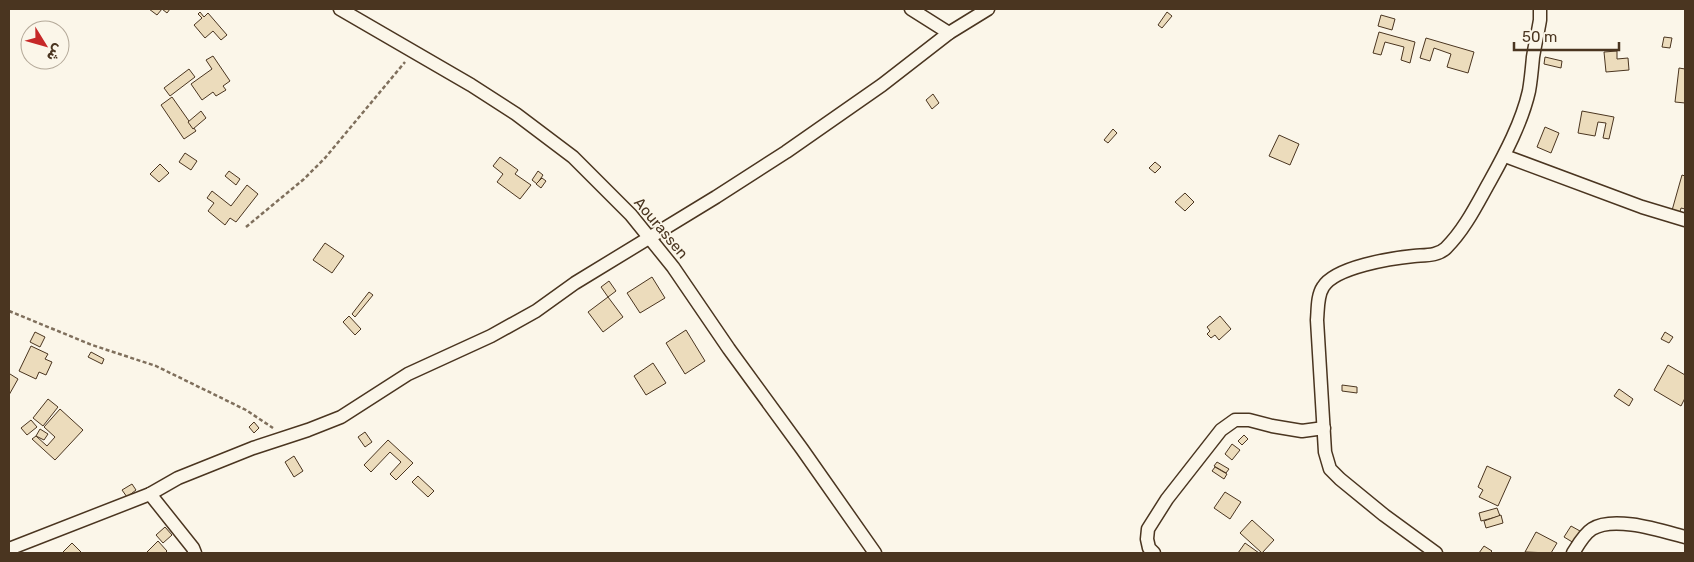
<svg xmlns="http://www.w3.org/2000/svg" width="1694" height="562" viewBox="0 0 1694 562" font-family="Rubik,'Noto Naskh Arabic',sans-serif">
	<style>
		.building { fill: #ecdcbc; stroke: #4a3520 }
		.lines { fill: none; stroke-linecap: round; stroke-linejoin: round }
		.minor-casing { stroke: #4a3520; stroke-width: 15 }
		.path { stroke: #7f6f5c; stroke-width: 2.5; stroke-dasharray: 4 2.5; stroke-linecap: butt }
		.minor { stroke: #fbf6e9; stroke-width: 12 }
		.labels { text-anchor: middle; stroke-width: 4; stroke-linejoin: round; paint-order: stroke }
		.street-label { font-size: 15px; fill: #4a3520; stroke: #fbf6e9 }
	</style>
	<rect width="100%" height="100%" fill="#fbf6e9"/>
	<g class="building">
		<path d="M 149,9 L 170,9 L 167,13 L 162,9 L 157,15 Z"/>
		<path d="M 200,12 L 204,17 L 208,13 L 227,35 L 221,40 L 213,31 L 205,38 L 194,25 L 202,18 L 198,14 Z"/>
		<path d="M 1167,12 L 1172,16 L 1162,28 L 1158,25 Z"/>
		<path d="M 1381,15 L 1395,19 L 1392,30 L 1378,26 Z"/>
		<path d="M 1379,32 L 1415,42 L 1410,63 L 1401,60 L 1404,47 L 1385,42 L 1381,55 L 1373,53 Z"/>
		<path d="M 1664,37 L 1672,38 L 1670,48 L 1662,47 Z"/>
		<path d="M 1426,38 L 1474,52 L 1468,73 L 1447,67 L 1451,54 L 1434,48 L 1430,61 L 1420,58 Z"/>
		<path d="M 1617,51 L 1617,59 L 1628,58 L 1629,70 L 1606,72 L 1604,52 Z"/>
		<path d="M 213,56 L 230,81 L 223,86 L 226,90 L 216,96 L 213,92 L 202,100 L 191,84 L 212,69 L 206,60 Z"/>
		<path d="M 1545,57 L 1562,61 L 1561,68 L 1544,64 Z"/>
		<path d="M 1679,68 L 1685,69 L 1685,103 L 1675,102 Z"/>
		<path d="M 189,69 L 195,77 L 170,96 L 164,88 Z"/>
		<path d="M 933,94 L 939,103 L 932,109 L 926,100 Z"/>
		<path d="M 172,97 L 196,131 L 184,139 L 161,105 Z"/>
		<path d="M 201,111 L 206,118 L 193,129 L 188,122 Z"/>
		<path d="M 1582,111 L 1614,117 L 1609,139 L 1603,138 L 1606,123 L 1598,122 L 1595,136 L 1578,133 Z"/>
		<path d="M 1545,127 L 1559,133 L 1551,153 L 1537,147 Z"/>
		<path d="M 1113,129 L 1117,133 L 1108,143 L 1104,140 Z"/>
		<path d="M 1279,135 L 1299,144 L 1290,165 L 1269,156 Z"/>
		<path d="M 185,153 L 197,161 L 191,170 L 179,162 Z"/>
		<path d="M 500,157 L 518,170 L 515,174 L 531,185 L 520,199 L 497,182 L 503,174 L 493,166 Z"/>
		<path d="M 1155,162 L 1161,167 L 1155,173 L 1149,168 Z"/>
		<path d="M 160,164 L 169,173 L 159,182 L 150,174 Z"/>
		<path d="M 229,171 L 240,179 L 236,185 L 225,176 Z"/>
		<path d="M 538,171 L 543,175 L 537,184 L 532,180 Z"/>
		<path d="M 1682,175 L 1685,176 L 1685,209 L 1681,208 L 1679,216 L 1671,214 Z"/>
		<path d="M 542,178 L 546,181 L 541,188 L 536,184 Z"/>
		<path d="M 247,185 L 258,194 L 236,222 L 230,218 L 225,225 L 208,211 L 214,203 L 207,198 L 212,191 L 231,206 Z"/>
		<path d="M 1185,193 L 1194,202 L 1185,211 L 1175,202 Z"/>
		<path d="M 325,243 L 344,256 L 332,273 L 313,260 Z"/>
		<path d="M 652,277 L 665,298 L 640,313 L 627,293 Z"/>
		<path d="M 609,281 L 616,291 L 608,297 L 601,287 Z"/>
		<path d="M 369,292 L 373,295 L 355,317 L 352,314 Z"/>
		<path d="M 608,297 L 623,317 L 603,332 L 588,312 Z"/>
		<path d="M 349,316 L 361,329 L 355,335 L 343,322 Z"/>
		<path d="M 1220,316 L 1231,329 L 1219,340 L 1215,335 L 1211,338 L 1207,334 L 1210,331 L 1207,327 Z"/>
		<path d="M 686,330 L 705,361 L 685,374 L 666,343 Z"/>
		<path d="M 35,332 L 45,337 L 40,347 L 30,342 Z"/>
		<path d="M 1665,332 L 1673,337 L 1669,343 L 1661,339 Z"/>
		<path d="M 31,346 L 48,354 L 45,359 L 52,362 L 46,375 L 39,372 L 36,379 L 19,371 Z"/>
		<path d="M 91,352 L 104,359 L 102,364 L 88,357 Z"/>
		<path d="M 653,363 L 666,383 L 646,395 L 634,376 Z"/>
		<path d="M 1668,365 L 1685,375 L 1685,398 L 1681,406 L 1654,390 Z"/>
		<path d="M 10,374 L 18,379 L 9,395 L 9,375 Z"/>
		<path d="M 1342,385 L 1357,387 L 1357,393 L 1342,391 Z"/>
		<path d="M 1619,389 L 1633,399 L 1629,406 L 1614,396 Z"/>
		<path d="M 48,399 L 58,407 L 43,426 L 33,418 Z"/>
		<path d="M 60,409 L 83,430 L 55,460 L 32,439 L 36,436 L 47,446 L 55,437 L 44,427 Z"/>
		<path d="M 31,420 L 37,427 L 27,435 L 21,428 Z"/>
		<path d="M 254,422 L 259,428 L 254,433 L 249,427 Z"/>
		<path d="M 40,429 L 48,434 L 44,440 L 36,436 Z"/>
		<path d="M 365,432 L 372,442 L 365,447 L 358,437 Z"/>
		<path d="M 1244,435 L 1248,439 L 1242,445 L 1238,441 Z"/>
		<path d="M 388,440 L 413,463 L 396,480 L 390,474 L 401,462 L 390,452 L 371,472 L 364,465 Z"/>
		<path d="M 1232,444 L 1240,450 L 1232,460 L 1225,454 Z"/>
		<path d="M 294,456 L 303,471 L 294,477 L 285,462 Z"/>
		<path d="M 1217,462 L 1229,469 L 1226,473 L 1214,466 Z"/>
		<path d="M 1487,466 L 1511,477 L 1498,506 L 1479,497 L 1483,490 L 1478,487 Z"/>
		<path d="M 1215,467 L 1227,474 L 1224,479 L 1212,471 Z"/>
		<path d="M 418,476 L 434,491 L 428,497 L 412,482 Z"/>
		<path d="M 132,484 L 136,490 L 127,497 L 122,490 Z"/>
		<path d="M 1225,492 L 1241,502 L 1230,519 L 1214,508 Z"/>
		<path d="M 1497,508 L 1500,516 L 1481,521 L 1479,513 Z"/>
		<path d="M 1501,515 L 1503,523 L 1486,528 L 1484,521 Z"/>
		<path d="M 1252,520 L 1274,540 L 1262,553 L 1240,533 Z"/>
		<path d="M 1571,526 L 1580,531 L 1574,543 L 1564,537 Z"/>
		<path d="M 165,527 L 172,535 L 163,543 L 156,535 Z"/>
		<path d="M 1536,532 L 1557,543 L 1551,553 L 1525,552 Z"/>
		<path d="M 158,541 L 167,551 L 165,553 L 146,553 Z"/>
		<path d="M 72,543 L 81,552 L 80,553 L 62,553 Z"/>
		<path d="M 1245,543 L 1259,553 L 1238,553 Z"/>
		<path d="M 1484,546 L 1492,551 L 1490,553 L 1479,553 Z"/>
	</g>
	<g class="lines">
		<defs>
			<g id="minor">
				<path d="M 340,9 L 471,85 L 516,114 L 573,157 L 631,215 L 673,267 L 729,349 L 802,449 L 875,553"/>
				<path d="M 911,9 L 949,33"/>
				<path d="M 1505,156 L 1642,207 L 1685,220"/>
				<path d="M 150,494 L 193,548 L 195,553"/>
				<path d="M 9,549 L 150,494 L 178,478 L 253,448 L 308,430 L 341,417 L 408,374 L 491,336 L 536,311 L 575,283 L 716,197 L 786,152 L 882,85 L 949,33 L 988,9"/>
				<path d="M 1154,553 L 1149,548 L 1147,539 L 1148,529 L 1167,499 L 1221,430 L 1235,420 L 1249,420 L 1272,426 L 1302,431 L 1324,428"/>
				<path d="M 1436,553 L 1384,515 L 1340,479 L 1330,469 L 1325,452 L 1317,320 C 1318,310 1317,296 1323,287 C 1335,267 1392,258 1414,256 C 1425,255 1438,256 1446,248 C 1465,229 1477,204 1490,181 C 1505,154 1522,122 1529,91 C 1531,80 1532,68 1533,57 C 1535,45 1538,32 1540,20 L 1540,9"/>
				<path d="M 1573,553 C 1578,545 1584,534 1592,529 C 1614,515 1662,531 1685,537"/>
			</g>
		</defs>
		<use href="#minor" class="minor-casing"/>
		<g class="path">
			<path d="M 246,227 L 304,179 L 325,158 L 405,62"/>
			<path d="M 9,311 L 92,345 L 156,366 L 246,410 L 273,428"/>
		</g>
		<use href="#minor" class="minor"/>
	</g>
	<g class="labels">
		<g class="street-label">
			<text transform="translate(661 228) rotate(50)" y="5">Aourassen</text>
		</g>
	</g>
	<rect width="1694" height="562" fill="none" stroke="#4a3520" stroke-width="20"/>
	<g transform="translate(45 45) rotate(127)"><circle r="24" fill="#fbf6e9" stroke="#b4a999"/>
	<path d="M0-4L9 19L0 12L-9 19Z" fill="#c62828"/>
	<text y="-8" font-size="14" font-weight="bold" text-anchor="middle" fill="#4a3520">ش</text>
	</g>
	<path d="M1514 42v8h105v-8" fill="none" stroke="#4a3520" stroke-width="2.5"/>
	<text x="1522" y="42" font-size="15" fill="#4a3520" stroke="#fbf6e9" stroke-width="4" paint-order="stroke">50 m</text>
</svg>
